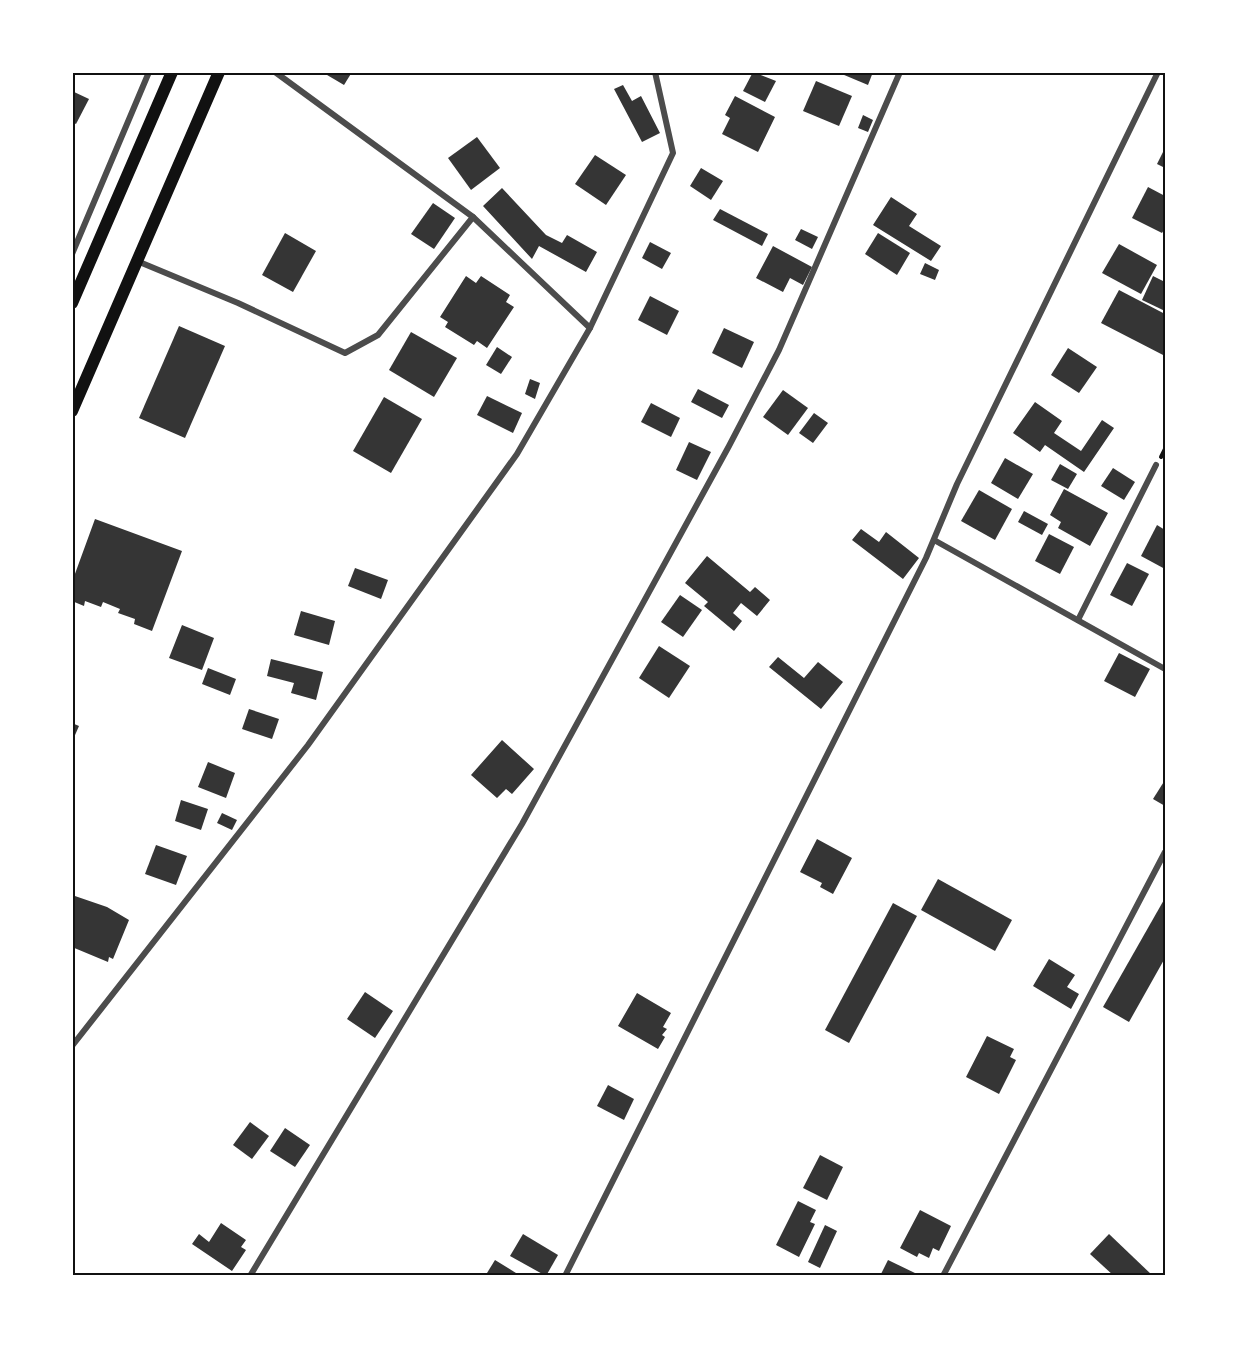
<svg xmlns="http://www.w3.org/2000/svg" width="1237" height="1348" viewBox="0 0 1237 1348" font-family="'Open Sans',sans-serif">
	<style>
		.building { fill: #353535 }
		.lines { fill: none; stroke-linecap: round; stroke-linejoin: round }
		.path { stroke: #111; stroke-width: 4 }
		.minor { stroke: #4c4c4c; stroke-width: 6 }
		.secondary { stroke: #111; stroke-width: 12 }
		.neatline { fill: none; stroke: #111; stroke-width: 2 }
	</style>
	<rect width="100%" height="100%" fill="#fff"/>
	<g class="building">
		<path d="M 322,72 L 352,72 L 344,85 Z"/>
		<path d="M 753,72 L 776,81 L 765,102 L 743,91 Z"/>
		<path d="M 837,72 L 873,72 L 868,85 Z"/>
		<path d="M 816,81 L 852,96 L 839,126 L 803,111 Z"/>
		<path d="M 623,85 L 632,101 L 641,96 L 660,133 L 642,142 L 614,89 Z"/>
		<path d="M 72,91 L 89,99 L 76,124 L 72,122 Z"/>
		<path d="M 735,96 L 775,117 L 758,152 L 722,134 L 730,118 L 725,115 Z"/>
		<path d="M 863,115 L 873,120 L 868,132 L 858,128 Z"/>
		<path d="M 477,137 L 500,168 L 471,190 L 448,158 Z"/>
		<path d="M 1165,148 L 1165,168 L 1157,164 Z"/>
		<path d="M 595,155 L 626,175 L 606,205 L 575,184 Z"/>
		<path d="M 701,168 L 723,181 L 711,200 L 690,186 Z"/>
		<path d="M 1148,187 L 1165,196 L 1165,228 L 1162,233 L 1132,218 Z"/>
		<path d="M 502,188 L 546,235 L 562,243 L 567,235 L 597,252 L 586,272 L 539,246 L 532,259 L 483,206 Z"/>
		<path d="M 891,197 L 917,214 L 909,226 L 941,246 L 931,261 L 873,225 Z"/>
		<path d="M 433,203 L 455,218 L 434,249 L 411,234 Z"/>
		<path d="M 720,209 L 768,234 L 762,246 L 713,220 Z"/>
		<path d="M 801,229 L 818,237 L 812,249 L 795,240 Z"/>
		<path d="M 285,233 L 316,251 L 293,292 L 262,275 Z"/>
		<path d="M 878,233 L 910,253 L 897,275 L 865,254 Z"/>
		<path d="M 650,242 L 671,253 L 662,269 L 642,258 Z"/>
		<path d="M 1119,244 L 1157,265 L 1141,294 L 1102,273 Z"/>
		<path d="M 773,246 L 812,267 L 803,285 L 790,278 L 783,292 L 756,278 Z"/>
		<path d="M 925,263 L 939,270 L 935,280 L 920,274 Z"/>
		<path d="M 466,276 L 476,283 L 481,276 L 510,295 L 506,302 L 514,307 L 487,348 L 477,341 L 474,345 L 445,327 L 448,322 L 440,317 Z"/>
		<path d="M 1153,276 L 1165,282 L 1165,311 L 1142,300 Z"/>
		<path d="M 1119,290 L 1165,314 L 1165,356 L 1101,323 Z"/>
		<path d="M 650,296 L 679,311 L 667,335 L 638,320 Z"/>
		<path d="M 179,326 L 225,346 L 185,438 L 139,418 Z"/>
		<path d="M 724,328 L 754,342 L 742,368 L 712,353 Z"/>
		<path d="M 411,332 L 457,358 L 434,397 L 389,370 Z"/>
		<path d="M 497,347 L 512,357 L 501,374 L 486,365 Z"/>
		<path d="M 1068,348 L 1097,367 L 1079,393 L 1051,375 Z"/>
		<path d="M 530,379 L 540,383 L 535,399 L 525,394 Z"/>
		<path d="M 698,389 L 729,405 L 722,418 L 691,402 Z"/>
		<path d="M 783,390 L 808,408 L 788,435 L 763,417 Z"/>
		<path d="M 487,396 L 522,413 L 513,433 L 477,415 Z"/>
		<path d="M 384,397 L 422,419 L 391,473 L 353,451 Z"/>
		<path d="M 1035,402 L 1062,421 L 1054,433 L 1081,451 L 1102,420 L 1114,428 L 1084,472 L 1045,445 L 1040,452 L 1013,433 Z"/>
		<path d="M 651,403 L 680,418 L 671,437 L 641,422 Z"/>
		<path d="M 814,413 L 828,423 L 813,443 L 799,433 Z"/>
		<path d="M 689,442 L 711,452 L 697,480 L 676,470 Z"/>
		<path d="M 1005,458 L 1033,474 L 1018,499 L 991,483 Z"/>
		<path d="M 1060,464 L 1077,474 L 1068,489 L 1051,480 Z"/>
		<path d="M 1113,468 L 1135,482 L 1124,500 L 1101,486 Z"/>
		<path d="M 1064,489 L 1108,513 L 1090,546 L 1058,528 L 1061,522 L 1050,515 Z"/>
		<path d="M 979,490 L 1012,509 L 995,540 L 961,521 Z"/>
		<path d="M 1024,511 L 1048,524 L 1042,535 L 1018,522 Z"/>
		<path d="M 95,519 L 182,551 L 152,631 L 134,624 L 135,619 L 118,613 L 120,609 L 103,602 L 101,607 L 85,601 L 84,606 L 72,601 L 72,582 Z"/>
		<path d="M 1157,525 L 1165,530 L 1165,569 L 1141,556 Z"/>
		<path d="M 861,529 L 879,542 L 886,532 L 919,558 L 903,579 L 852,540 Z"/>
		<path d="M 1049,534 L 1074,547 L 1060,574 L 1035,561 Z"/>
		<path d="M 707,556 L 750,592 L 755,587 L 770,600 L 757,616 L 741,603 L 733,613 L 742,621 L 734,631 L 704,606 L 708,602 L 685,583 Z"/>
		<path d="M 1127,563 L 1149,574 L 1132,606 L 1110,595 Z"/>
		<path d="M 355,568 L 388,580 L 381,599 L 348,586 Z"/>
		<path d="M 680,595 L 702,610 L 683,637 L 661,622 Z"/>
		<path d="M 301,611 L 335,621 L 329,645 L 294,635 Z"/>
		<path d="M 182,625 L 214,638 L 202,670 L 169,658 Z"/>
		<path d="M 659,646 L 690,666 L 669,698 L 639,678 Z"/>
		<path d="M 1119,653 L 1150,669 L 1135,697 L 1104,681 Z"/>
		<path d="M 778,657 L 804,678 L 818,662 L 843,682 L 821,709 L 769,667 Z"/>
		<path d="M 271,659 L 323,672 L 316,700 L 291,693 L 294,683 L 267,676 Z"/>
		<path d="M 208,668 L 236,679 L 230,695 L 202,684 Z"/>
		<path d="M 249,709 L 279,719 L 272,739 L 242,729 Z"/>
		<path d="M 72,723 L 79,726 L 72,742 Z"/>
		<path d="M 502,740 L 534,769 L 512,794 L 506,789 L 497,798 L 471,775 Z"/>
		<path d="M 208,762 L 235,773 L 226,798 L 198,787 Z"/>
		<path d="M 1165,780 L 1165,806 L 1153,799 Z"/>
		<path d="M 181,800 L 208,809 L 201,830 L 175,821 Z"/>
		<path d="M 222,813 L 237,820 L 232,830 L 217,823 Z"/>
		<path d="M 817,839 L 852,858 L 833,894 L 820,887 L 822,883 L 800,872 Z"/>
		<path d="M 156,845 L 187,856 L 176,885 L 145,874 Z"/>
		<path d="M 938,879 L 1012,920 L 995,951 L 921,910 Z"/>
		<path d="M 72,895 L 107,907 L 129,920 L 113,959 L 109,957 L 108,962 L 72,947 Z"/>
		<path d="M 1165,898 L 1165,958 L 1129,1022 L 1103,1007 Z"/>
		<path d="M 893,903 L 917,916 L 849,1043 L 825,1030 Z"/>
		<path d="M 1049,959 L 1075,975 L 1067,987 L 1079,994 L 1071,1009 L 1033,986 Z"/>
		<path d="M 365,992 L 393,1011 L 375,1038 L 347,1019 Z"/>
		<path d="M 637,993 L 671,1013 L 663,1027 L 667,1029 L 662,1035 L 665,1037 L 658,1049 L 618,1026 Z"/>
		<path d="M 987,1036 L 1014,1049 L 1010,1057 L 1016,1060 L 999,1094 L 966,1077 Z"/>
		<path d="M 608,1085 L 634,1099 L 624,1120 L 597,1106 Z"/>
		<path d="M 250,1122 L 269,1136 L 252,1159 L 233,1145 Z"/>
		<path d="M 285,1128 L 310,1145 L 295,1167 L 270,1151 Z"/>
		<path d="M 820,1155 L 843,1167 L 827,1200 L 803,1188 Z"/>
		<path d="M 798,1201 L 816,1210 L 810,1222 L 815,1224 L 799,1257 L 776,1245 Z"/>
		<path d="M 920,1210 L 951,1226 L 939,1251 L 933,1248 L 929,1258 L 919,1253 L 917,1257 L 900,1248 Z"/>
		<path d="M 221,1223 L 246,1240 L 241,1247 L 246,1250 L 232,1271 L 192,1244 L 199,1234 L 209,1242 Z"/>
		<path d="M 825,1225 L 837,1231 L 820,1268 L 808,1262 Z"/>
		<path d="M 523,1234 L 558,1255 L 546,1276 L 510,1256 Z"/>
		<path d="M 1109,1234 L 1153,1276 L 1114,1276 L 1090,1254 Z"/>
		<path d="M 495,1260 L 516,1273 L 513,1276 L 491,1276 L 487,1273 Z"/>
		<path d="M 888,1260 L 917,1274 L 916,1276 L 880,1276 Z"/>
	</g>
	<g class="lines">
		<path class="path" d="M 1161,457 L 1165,449"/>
		<g class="minor">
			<path d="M 275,72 L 473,217 L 590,328"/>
			<path d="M 72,254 L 149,72"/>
			<path d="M 137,261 L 238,303 L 345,353 L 378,335 L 473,217"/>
			<path d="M 934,540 L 1165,669"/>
			<path d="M 1078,620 L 1156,465"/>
			<path d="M 72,1046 L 308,745 L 517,454 L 590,328 L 673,153 L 655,72"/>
			<path d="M 250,1276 L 522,824 L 729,446 L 779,350 L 900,72"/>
			<path d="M 565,1276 L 926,558 L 957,484 L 1158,72"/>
			<path d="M 943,1276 L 1165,852"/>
		</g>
		<g class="secondary">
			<path d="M 72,303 L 172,72"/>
			<path d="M 72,411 L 219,72"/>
		</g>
	</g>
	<rect width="1237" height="1348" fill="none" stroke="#ffffff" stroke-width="147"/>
	<rect x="74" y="74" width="1090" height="1200" class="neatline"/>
</svg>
